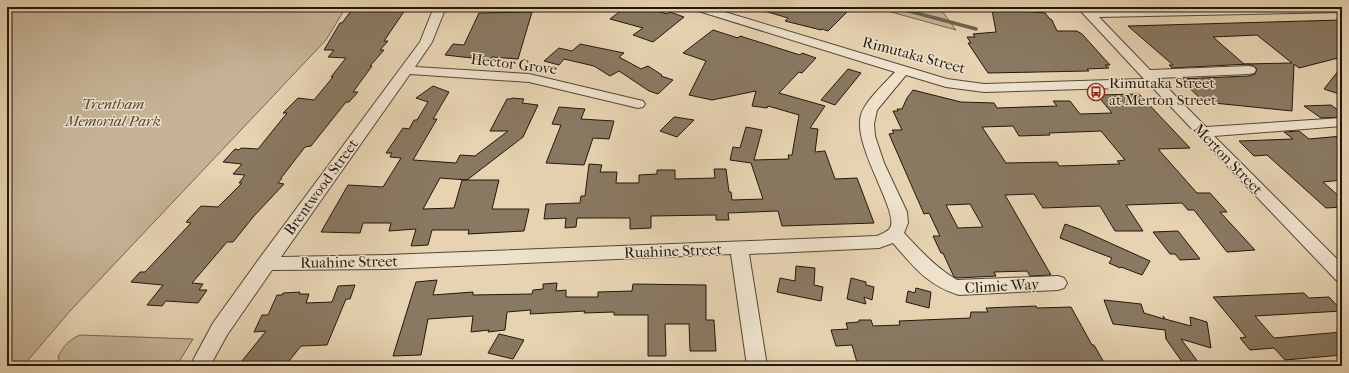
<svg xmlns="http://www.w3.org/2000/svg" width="1349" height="373" viewBox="0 0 1349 373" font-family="'IM FELL French Canon',serif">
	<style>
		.green { fill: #c6b396; stroke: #746650 }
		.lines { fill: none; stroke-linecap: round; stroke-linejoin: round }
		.stream { stroke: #70624d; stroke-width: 3.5 }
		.building { fill: #897962; stroke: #23180b; fill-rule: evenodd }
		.minor-casing { stroke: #544735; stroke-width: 2 }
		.minor { fill: #efe2cd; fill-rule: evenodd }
		.labels { text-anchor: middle; stroke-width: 3; stroke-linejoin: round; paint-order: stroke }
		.street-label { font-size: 15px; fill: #23180b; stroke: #efe2cd }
		.poi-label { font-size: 15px; fill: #23180b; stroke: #efe2cd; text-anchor: start }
		.park-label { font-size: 15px; font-style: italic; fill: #544635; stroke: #efe2cd }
	</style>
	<rect width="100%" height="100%" fill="#e7d3b2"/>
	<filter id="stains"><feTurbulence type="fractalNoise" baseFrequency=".005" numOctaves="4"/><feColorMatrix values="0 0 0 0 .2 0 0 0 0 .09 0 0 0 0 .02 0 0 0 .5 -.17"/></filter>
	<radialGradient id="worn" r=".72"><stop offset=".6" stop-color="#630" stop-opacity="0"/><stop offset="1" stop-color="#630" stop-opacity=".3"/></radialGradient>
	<g class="green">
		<path d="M 7,7 L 346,7 L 326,40 L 70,311 L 23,366 L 7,366 Z"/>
		<path d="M 873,7 L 939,7 L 956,30 Z"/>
		<path d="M 80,335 L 193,339 L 177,365 L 61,365 L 58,357 C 63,346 69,340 80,335 Z"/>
	</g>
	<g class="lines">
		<path class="stream" d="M 894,7 L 976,29"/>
	</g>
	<g class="building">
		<path d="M 626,7 L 645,7 L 667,14 L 670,12 L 684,17 L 653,42 L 633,35 L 643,28 L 610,19 Z"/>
		<path d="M 761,7 L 852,7 L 828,31 L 822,29 L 821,30 L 785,21 L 788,18 L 761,10 Z"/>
		<path d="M 382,9 L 382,11 L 405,10 L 384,41 L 388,41 L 380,50 L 384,50 L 370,66 L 372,66 L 353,92 L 358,92 L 349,102 L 346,102 L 311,146 L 305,147 L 281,178 L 282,178 L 278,183 L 284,184 L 254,216 L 233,242 L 227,242 L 192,283 L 203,284 L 199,290 L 207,290 L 198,303 L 166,301 L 162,306 L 147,305 L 163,285 L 131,282 L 140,272 L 145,272 L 191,223 L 186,222 L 201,206 L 218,207 L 242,183 L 239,183 L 245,175 L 233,174 L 242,164 L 223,162 L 235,149 L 239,150 L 241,148 L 258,149 L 287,113 L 283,113 L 298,98 L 314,100 L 333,77 L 331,77 L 346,58 L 328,57 L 334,50 L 324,50 L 340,23 L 342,23 L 351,11 Z"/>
		<path d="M 999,9 L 1045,13 L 1050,19 L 1052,20 L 1057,31 L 1077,31 L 1082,34 L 1110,65 L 1105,65 L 1109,68 L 1087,69 L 1089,71 L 988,73 L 968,43 L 971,43 L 967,37 L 975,37 L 973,34 L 996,32 L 992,10 L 999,10 Z"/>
		<path d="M 532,12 L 518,59 L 492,57 L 490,60 L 445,55 L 453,44 L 464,45 L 479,13 Z"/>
		<path d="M 1342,20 L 1342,57 L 1299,68 L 1294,64 L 1292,111 L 1204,102 L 1180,79 L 1249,76 L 1255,74 L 1257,69 L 1254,66 L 1249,64 L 1172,68 L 1169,65 L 1173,65 L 1128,26 ZM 1257,35 L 1292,63 L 1244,64 L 1213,37 Z"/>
		<path d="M 713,30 L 738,38 L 740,36 L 800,55 L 802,53 L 816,58 L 802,73 L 799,72 L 779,93 L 825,106 L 810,128 L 818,129 L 815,152 L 825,151 L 835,179 L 857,178 L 874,223 L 782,226 L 778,211 L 728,213 L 729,220 L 716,220 L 716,215 L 651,216 L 651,228 L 630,229 L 630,218 L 577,218 L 576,227 L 565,228 L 566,218 L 544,219 L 546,204 L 580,203 L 581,196 L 585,196 L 589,164 L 602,165 L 600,172 L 617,172 L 616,183 L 639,183 L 639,175 L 657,174 L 657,170 L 675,170 L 675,179 L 715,178 L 714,169 L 726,169 L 729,192 L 731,192 L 732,200 L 763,199 L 751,163 L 730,160 L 733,147 L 740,148 L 746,127 L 762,130 L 754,160 L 789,159 L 788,155 L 792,155 L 799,115 L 768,106 L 767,108 L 752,106 L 756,91 L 712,100 L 689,95 L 706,61 L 683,53 Z"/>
		<path d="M 580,44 L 624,53 L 619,57 L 641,69 L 648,66 L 662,75 L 661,76 L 673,80 L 658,94 L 649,91 L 619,71 L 610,76 L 594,66 L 564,59 L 559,65 L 544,61 L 559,48 L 572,51 Z"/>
		<path d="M 1342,66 L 1342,95 L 1324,89 Z"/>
		<path d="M 848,69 L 861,73 L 835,105 L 821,100 Z"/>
		<path d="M 433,86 L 449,92 L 433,119 L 437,119 L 413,160 L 456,163 L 460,155 L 475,156 L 508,131 L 490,131 L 507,99 L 511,99 L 512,98 L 524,99 L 522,103 L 538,105 L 523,137 L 467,180 L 440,178 L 423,209 L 454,208 L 462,180 L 499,180 L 492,209 L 529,209 L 524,231 L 468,234 L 469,230 L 432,230 L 428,245 L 411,246 L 416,229 L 389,231 L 391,223 L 363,223 L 360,233 L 321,232 L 348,185 L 383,187 L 401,158 L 390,157 L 392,153 L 386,153 L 403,128 L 409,129 L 414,120 L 417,120 L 428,102 L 416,98 Z"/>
		<path d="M 913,90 L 961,102 L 994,103 L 997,108 L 1057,106 L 1053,101 L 1070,101 L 1080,114 L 1112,113 L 1097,95 L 1139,94 L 1190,148 L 1158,149 L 1197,193 L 1210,193 L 1227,212 L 1220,212 L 1255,250 L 1227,252 L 1194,210 L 1188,210 L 1182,203 L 1126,205 L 1143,231 L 1115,231 L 1100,206 L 1043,208 L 1034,194 L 1005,195 L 1051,275 L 1030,276 L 1027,271 L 994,272 L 996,276 L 957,278 L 954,277 L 943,253 L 941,253 L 933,236 L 940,236 L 929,213 L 924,214 L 889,134 L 894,133 L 892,130 L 902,130 L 893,111 L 898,111 L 897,109 L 902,109 L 907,98 ZM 1013,126 L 1019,136 L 1050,135 L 1049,133 L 1101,131 L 1125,160 L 1117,161 L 1120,164 L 1059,166 L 1057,162 L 1006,163 L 982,127 ZM 970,204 L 983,227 L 958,228 L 946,205 Z"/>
		<path d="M 1331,105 L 1342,113 L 1342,117 L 1321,118 L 1304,106 Z"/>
		<path d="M 559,107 L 585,109 L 581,119 L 614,121 L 609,139 L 593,138 L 584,165 L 546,163 L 561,125 L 552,124 Z"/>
		<path d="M 674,117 L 675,117 L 694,120 L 677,137 L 660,131 Z"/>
		<path d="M 1299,131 L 1309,139 L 1342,136 L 1342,180 L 1323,182 L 1342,199 L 1342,207 L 1326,208 L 1267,155 L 1254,156 L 1239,141 L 1293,139 L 1284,132 Z"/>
		<path d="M 1065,224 L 1079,229 L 1150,261 L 1142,275 L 1121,267 L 1120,268 L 1109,263 L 1112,258 L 1060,238 Z"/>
		<path d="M 1178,231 L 1200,259 L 1180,260 L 1175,254 L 1170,254 L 1153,232 Z"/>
		<path d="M 796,266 L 815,268 L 814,285 L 823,287 L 821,301 L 777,292 L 780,278 L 795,281 Z"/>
		<path d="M 851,278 L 866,282 L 866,285 L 874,287 L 872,300 L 864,297 L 866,304 L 847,299 Z"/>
		<path d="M 437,280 L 433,295 L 473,292 L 473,295 L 532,294 L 533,290 L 543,289 L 543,284 L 557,283 L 556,291 L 566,290 L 566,297 L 598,297 L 598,292 L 632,291 L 633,284 L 706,285 L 706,320 L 714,320 L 716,351 L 690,351 L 689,324 L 665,324 L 666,356 L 648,356 L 648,315 L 614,315 L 614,312 L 584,313 L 585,311 L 530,314 L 531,310 L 507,312 L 505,330 L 488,332 L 489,330 L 471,332 L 473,316 L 428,319 L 421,355 L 393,356 L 416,282 Z"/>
		<path d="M 355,285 L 350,299 L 346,299 L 327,345 L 301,346 L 285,366 L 238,366 L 266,331 L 254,332 L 262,315 L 268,315 L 277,295 L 282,295 L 283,293 L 300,292 L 299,294 L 309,294 L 306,303 L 332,302 L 338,286 Z"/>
		<path d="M 916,288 L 931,292 L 929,308 L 906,302 L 908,291 L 915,293 Z"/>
		<path d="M 1304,293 L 1309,298 L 1329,297 L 1342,311 L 1255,316 L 1274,338 L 1342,332 L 1342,355 L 1285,360 L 1274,348 L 1250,350 L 1240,338 L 1246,337 L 1213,297 Z"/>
		<path d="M 1104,300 L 1141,304 L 1144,313 L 1164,319 L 1163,316 L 1165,319 L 1191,326 L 1190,317 L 1207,322 L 1211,348 L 1181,339 L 1201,366 L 1185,366 L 1166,339 L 1165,330 L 1113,324 Z"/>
		<path d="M 1036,306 L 1037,308 L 1071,307 L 1092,345 L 1094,345 L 1106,366 L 1064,366 L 1063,364 L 1027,366 L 858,366 L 852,345 L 836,346 L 831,330 L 848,329 L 846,323 L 859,322 L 859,320 L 871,320 L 873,326 L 900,325 L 899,321 L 970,318 L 971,312 L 988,312 L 986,308 Z"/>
		<path d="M 499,334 L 524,340 L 513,359 L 488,353 Z"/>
	</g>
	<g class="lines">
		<defs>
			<path id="minor" d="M 434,7 L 446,7 L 432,42 L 415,67 L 529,74 L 643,101 L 645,104 L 643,107 L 638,108 L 529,82 L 410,74 L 281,257 L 387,255 L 877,236 C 881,234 887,232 890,228 C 900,212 852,146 861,115 C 865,101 885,83 895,72 L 692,9 L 690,7 L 708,7 L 947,79 L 984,84 L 1144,79 L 1077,7 L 1089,7 L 1093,10 L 1342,7 L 1342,12 L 1099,17 L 1150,70 L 1249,66 L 1254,67 L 1256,70 L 1254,73 L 1249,74 L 1158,78 L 1206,127 L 1342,118 L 1342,126 L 1214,136 L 1342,264 L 1342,282 L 1336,280 L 1152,87 L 984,92 L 946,87 L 906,75 L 877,110 L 874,124 L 875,136 L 884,163 L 907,212 L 908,223 L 904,233 C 920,250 936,268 957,280 L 1058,276 L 1064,278 L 1067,283 L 1064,288 L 1058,290 L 959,295 C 927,285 914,267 893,243 L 879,248 L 749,254 L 767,366 L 747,366 L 731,254 L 387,269 L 272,270 L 227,335 L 210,366 L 190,366 L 213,323 L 259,259 L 420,42 Z"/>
		</defs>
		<use href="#minor" class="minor-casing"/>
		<use href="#minor" class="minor"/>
	</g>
	<defs>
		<symbol id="bus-ring" viewBox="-11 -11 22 22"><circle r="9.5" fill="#efe2cd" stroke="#8f2418" stroke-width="1.5"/><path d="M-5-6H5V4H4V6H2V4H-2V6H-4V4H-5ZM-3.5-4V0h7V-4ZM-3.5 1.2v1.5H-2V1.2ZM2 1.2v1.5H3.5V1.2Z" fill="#8f2418"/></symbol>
	</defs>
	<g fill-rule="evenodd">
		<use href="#bus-ring" x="1086" y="82" width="20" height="20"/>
	</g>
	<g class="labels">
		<g class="street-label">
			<text transform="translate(914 55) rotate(15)" y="5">Rimutaka Street</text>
			<text transform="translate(514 64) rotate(7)" y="5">Hector Grove</text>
			<text transform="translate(1228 159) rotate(46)" y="5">Merton Street</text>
			<text transform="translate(321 187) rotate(-54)" y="5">Brentwood Street</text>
			<text transform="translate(673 251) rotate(-2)" y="5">Ruahine Street</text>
			<text transform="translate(349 262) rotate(-1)" y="5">Ruahine Street</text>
			<text transform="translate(1002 286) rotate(-3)" y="5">Climie Way</text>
		</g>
		<g class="poi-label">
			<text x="1109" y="88">Rimutaka Street<tspan x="1109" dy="17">at Merton Street</tspan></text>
		</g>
		<g class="park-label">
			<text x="113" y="109">Trentham<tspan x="113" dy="17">Memorial Park</tspan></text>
		</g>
	</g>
	<rect width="1349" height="373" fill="none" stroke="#e7d3b2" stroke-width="24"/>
	<rect x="8" y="8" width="1333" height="357" fill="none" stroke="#23180b" stroke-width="2"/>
	<rect x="12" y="12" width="1325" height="349" fill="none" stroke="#23180b"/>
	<rect width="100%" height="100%" filter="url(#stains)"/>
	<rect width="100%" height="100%" fill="url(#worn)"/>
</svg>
